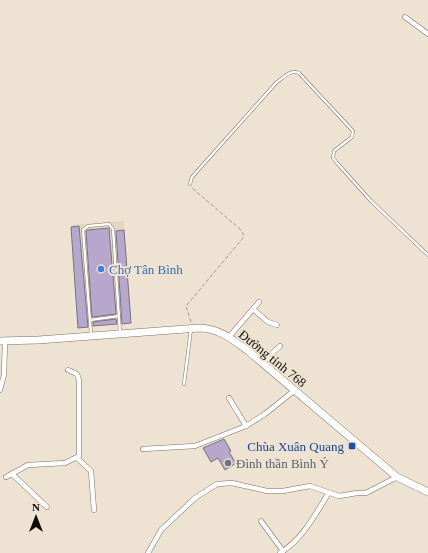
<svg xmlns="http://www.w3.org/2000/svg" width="428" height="553" viewBox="0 0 428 553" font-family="Georgia,serif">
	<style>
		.built { fill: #e5d7bf }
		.building { fill: #b8a7cc; stroke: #787181 }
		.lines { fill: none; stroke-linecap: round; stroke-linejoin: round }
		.service-casing { stroke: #7b7263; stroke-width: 3.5 }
		.minor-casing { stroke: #7b7263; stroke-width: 5.5 }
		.primary-casing { stroke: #7b7263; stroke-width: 8 }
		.path { stroke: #a49b8e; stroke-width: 1; stroke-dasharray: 4 2; stroke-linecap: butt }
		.service { stroke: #fff; stroke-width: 2.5 }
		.minor { stroke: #fff; stroke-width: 4.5 }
		.primary { stroke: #fff; stroke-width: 7 }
		.shop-dot { fill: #3f7fe0; stroke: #eee3d2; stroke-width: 1.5 }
		.transit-dot { fill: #1a4fb4; stroke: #eee3d2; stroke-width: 1.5 }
		.worship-dot { fill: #6b7280; stroke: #eee3d2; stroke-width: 1.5 }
		.labels { text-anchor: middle; stroke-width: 4; stroke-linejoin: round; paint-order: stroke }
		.shop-label { font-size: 13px; fill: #366cbe; stroke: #eee3d2; text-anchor: start }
		.street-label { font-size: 13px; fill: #100c07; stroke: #eee3d2 }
		.transit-label { font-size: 13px; fill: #164399; stroke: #eee3d2; text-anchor: end }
		.worship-label { font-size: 13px; fill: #5b616d; stroke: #eee3d2; text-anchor: start }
	</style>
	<rect width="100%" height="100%" fill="#eee3d2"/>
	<path class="built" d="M 124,221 L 131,323 L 78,328 L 71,225 Z"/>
	<g class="building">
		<path d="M 79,226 L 88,327 L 78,328 L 71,227 Z"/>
		<path d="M 109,228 L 116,314 L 92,317 L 86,231 L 88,230 Z"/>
		<path d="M 124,230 L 131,323 L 122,324 L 116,231 Z"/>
		<path d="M 116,319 L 117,324 L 93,326 L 93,322 Z"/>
		<path d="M 224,439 L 231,451 L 229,452 L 236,463 L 225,470 L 218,458 L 211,462 L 203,448 Z"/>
	</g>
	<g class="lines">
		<defs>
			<g id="service">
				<path d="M 190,184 L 192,177 L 276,83 C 283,78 290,69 299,73 L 353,131 L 352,137 L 334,151 L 333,158 L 337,163 L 371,201 L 428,255"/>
				<path d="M 90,320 L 119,316"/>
				<path d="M 91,334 L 83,230 L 88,226 L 109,224 L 113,229 L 120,333"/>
				<path d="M 184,384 L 191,329"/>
			</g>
			<g id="minor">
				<path d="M 405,17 L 428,34"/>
				<path d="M 253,309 L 268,322 L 277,325"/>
				<path d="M 229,337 L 259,302"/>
				<path d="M 262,363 L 280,346"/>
				<path d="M 0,390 L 4,375 L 5,341"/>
				<path d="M 229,398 L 246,426 L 265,414 L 295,390"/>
				<path d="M 143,449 L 195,446 L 246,426"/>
				<path d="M 77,458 L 91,471 L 94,510"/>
				<path d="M 12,474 L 47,507"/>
				<path d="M 6,477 L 28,465 L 65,463 L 79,456 L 79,380 L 77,374 L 68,370"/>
				<path d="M 261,521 L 283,551"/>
				<path d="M 148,553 L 161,530 L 195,498 L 217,484 L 232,483 L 267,491 L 283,491 L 310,486 L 339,496 L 357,493 L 366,493 L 397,477"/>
				<path d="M 280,553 C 302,540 315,515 328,494"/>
			</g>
			<path id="primary" d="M 0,341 L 38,340 L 199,328 C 218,328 232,339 247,350 L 397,477 L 428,492"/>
		</defs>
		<use href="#service" class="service-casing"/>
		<use href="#minor" class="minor-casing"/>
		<use href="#primary" class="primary-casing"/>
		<path class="path" d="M 191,322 L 186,306 L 243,238 L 243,233 L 240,229 L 192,188"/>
		<use href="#service" class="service"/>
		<use href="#minor" class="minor"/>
		<use href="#primary" class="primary"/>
	</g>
	<circle class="shop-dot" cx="101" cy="269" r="4"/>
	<rect class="transit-dot" x="348" y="442" width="8" height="8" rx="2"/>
	<circle class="worship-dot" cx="228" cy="463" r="4"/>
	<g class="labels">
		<g class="shop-label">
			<text x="109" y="274">Chợ Tân Bình</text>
		</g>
		<g class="street-label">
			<text transform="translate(273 358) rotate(39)" y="5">Đường tỉnh 768</text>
		</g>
		<g class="transit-label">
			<text x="344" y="451">Chùa Xuân Quang</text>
		</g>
		<g class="worship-label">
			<text x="236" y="468">Đình thần Bình Ý</text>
		</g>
	</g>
	<g transform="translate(36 517)" stroke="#eee3d2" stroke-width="3" paint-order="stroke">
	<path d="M0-3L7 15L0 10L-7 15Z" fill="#100c07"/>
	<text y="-6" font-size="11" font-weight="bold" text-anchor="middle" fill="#100c07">N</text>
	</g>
</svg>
